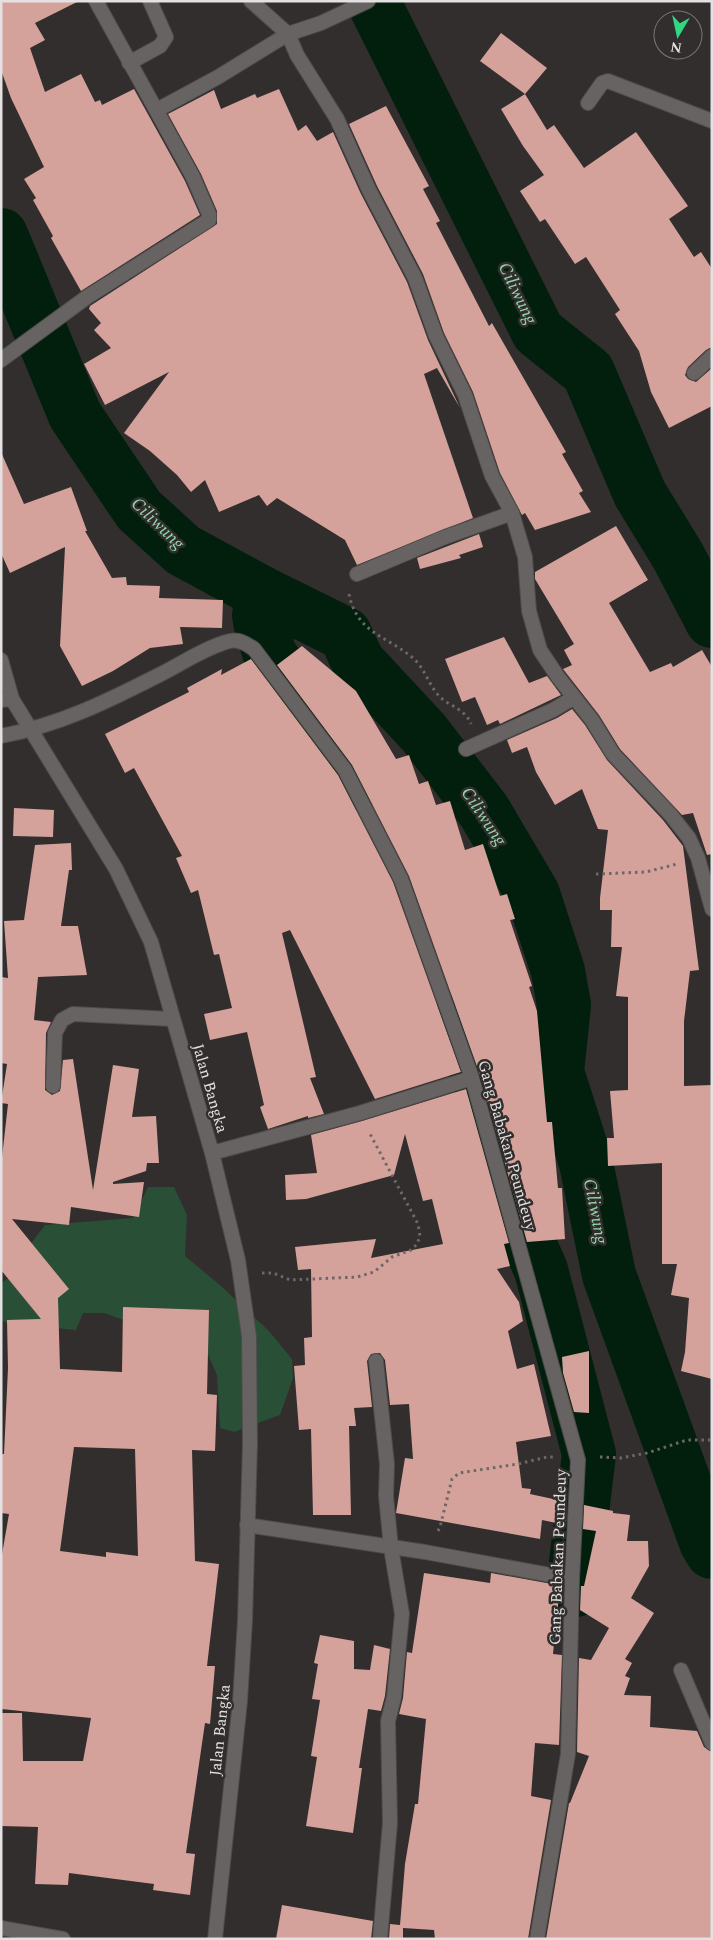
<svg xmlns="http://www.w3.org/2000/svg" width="713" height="1940" viewBox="0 0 713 1940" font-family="Spectral,serif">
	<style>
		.green { fill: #294f37 }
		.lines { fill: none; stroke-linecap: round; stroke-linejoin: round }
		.river { stroke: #021f0e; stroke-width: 54 }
		.building { fill: #d4a19b; fill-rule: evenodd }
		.service-casing { stroke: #4e4b4b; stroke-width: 16 }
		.minor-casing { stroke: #4e4b4b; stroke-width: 16 }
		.tertiary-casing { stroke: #4e4b4b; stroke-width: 16 }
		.path { stroke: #6b6867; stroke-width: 3; stroke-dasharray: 2.5 4; stroke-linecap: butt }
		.service { stroke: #666362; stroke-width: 14 }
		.minor { stroke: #666362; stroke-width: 14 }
		.tertiary { stroke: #666362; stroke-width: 14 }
		.labels { text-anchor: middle; stroke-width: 5; stroke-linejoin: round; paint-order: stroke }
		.street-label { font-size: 16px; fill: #e3e1e1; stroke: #312e2d }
		.water-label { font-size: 18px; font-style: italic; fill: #93d5a9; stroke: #312e2d }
	</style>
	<rect width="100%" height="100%" fill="#312e2d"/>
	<path class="green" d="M 148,1187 L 174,1187 L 187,1215 L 185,1256 L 221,1286 L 269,1331 L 292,1359 L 293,1378 L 280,1415 L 234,1432 L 220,1428 L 217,1375 L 199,1334 L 144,1327 L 104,1313 L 83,1313 L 76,1330 L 7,1323 L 1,1320 L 1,1283 L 20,1271 L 32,1242 L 45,1225 L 133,1218 Z"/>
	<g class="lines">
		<g class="river">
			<path d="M 373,1 L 538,332 L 588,372 L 640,494 L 678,556 L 712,621"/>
			<path d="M 1,235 L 75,415 L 139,510 L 183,550 L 264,594 L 345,634 L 358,662 L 424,733 L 484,811 L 533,894 L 558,971 L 564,1005 L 557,1072 L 586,1163 L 609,1275 L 706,1542 L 712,1552"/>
			<path d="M 264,594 L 259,615 L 261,627 L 270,655 L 329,738 L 357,783"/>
			<path d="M 458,1021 L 501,1142 L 505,1188 L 541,1270 L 589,1454 L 576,1562 L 576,1590"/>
		</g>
	</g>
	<g class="building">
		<path d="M 1,1 L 79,1 L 35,23 L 45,40 L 30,48 L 45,92 L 81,74 L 95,102 L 100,100 L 102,105 L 134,89 L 185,181 L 200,215 L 81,291 L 51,238 L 53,236 L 33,200 L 36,198 L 24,179 L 44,167 L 11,98 L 1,70 Z"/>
		<path d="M 501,33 L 547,68 L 525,94 L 480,61 Z"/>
		<path d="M 279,89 L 298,131 L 306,125 L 317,141 L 333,132 L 361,194 L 407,282 L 428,340 L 460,408 L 437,368 L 424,374 L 473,518 L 357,565 L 345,540 L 277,498 L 267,506 L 259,495 L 219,512 L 205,480 L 191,492 L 177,475 L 150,451 L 124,433 L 169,372 L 105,405 L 84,364 L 111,348 L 94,330 L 101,323 L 89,309 L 90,306 L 217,224 L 217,211 L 201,174 L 168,114 L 214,90 L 221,109 L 255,94 L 257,98 Z"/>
		<path d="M 525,94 L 547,130 L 554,125 L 584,168 L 636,132 L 688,206 L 669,219 L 694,257 L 701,252 L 712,269 L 712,347 L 706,350 L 688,367 L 685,375 L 688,379 L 696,382 L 712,368 L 712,406 L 669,428 L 651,392 L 639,351 L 615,314 L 620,310 L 586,257 L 575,264 L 545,219 L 540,222 L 520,191 L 544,175 L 523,146 L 501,109 Z"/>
		<path d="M 386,106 L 429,186 L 423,189 L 440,221 L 436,223 L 489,326 L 492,323 L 566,452 L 562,454 L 583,491 L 579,493 L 591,512 L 535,530 L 525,513 L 522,515 L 500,473 L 473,392 L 444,333 L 423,274 L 377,186 L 349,124 Z"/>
		<path d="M 1,452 L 24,504 L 71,487 L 87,531 L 85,531 L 112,578 L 126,577 L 127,585 L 160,586 L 159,598 L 223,600 L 222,628 L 180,627 L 183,644 L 150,648 L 113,671 L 82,686 L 60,646 L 65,547 L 10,573 L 1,553 Z"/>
		<path d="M 616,526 L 648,580 L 609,603 L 650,672 L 671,663 L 673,667 L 702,650 L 712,667 L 712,854 L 707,855 L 693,813 L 682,815 L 620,749 L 599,715 L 563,669 L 572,665 L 564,650 L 574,644 L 535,579 L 535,572 Z"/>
		<path d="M 479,534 L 483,547 L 459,555 L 461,558 L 420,569 L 417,558 Z"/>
		<path d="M 504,637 L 529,683 L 547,676 L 561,695 L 500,724 L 498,720 L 487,725 L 475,697 L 462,702 L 445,659 Z"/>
		<path d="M 302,646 L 356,691 L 396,759 L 409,755 L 419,784 L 428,781 L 436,805 L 450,801 L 465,850 L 483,844 L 500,896 L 507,894 L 515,919 L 510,920 L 532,986 L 529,987 L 537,1011 L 547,1122 L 552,1122 L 558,1188 L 562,1188 L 565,1239 L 527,1242 L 480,1075 L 409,876 L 352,765 L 277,665 Z"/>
		<path d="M 251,659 L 338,775 L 393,882 L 461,1072 L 375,1099 L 290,930 L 282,933 L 316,1077 L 310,1078 L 324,1114 L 308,1118 L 308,1116 L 268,1129 L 260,1107 L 264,1105 L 247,1032 L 210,1040 L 204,1014 L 232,1008 L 219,954 L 214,955 L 198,890 L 191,893 L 176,858 L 182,856 L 134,768 L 125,773 L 105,734 L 189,692 L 187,688 L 222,669 L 221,675 Z"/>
		<path d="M 572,709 L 585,725 L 607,760 L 663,820 L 683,846 L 699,970 L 690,971 L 684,1021 L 684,1086 L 712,1085 L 712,1379 L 681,1371 L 685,1352 L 689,1298 L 671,1295 L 677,1264 L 662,1264 L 662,1163 L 608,1166 L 607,1138 L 614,1138 L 610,1091 L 628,1090 L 628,997 L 616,996 L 622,947 L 611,947 L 612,910 L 600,910 L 600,898 L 608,830 L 598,829 L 582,789 L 555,805 L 536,772 L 527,747 L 512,753 L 507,740 L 557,718 Z"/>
		<path d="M 14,808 L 54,810 L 53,837 L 13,836 Z"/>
		<path d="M 71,843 L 72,870 L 69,870 L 61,926 L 78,926 L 87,975 L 38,977 L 34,1020 L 51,1022 L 46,1033 L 45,1090 L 52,1095 L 60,1091 L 63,1060 L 73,1059 L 93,1190 L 113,1065 L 139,1069 L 132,1117 L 156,1116 L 159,1163 L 147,1163 L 146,1171 L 113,1182 L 113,1184 L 144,1182 L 139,1217 L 71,1207 L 69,1225 L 12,1219 L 69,1289 L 58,1298 L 60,1369 L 122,1372 L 123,1307 L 209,1310 L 207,1394 L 217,1395 L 215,1451 L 192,1450 L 195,1561 L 219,1564 L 207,1666 L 215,1666 L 210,1724 L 205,1723 L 186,1853 L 195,1854 L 190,1895 L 153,1890 L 154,1884 L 69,1873 L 68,1885 L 35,1884 L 38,1827 L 1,1826 L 1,1713 L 22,1713 L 23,1761 L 83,1761 L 91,1718 L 1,1709 L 1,1560 L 9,1514 L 1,1513 L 1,1454 L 4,1454 L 8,1368 L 7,1320 L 41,1319 L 1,1270 L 1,1166 L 8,1104 L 1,1103 L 7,1064 L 1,1063 L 1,977 L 8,978 L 4,921 L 24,920 L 35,845 ZM 74,1447 L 135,1449 L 138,1556 L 106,1552 L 106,1557 L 60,1551 Z"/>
		<path d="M 466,1089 L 509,1243 L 504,1244 L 510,1266 L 497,1269 L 519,1302 L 523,1321 L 508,1331 L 517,1369 L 534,1364 L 551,1436 L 516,1442 L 522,1488 L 531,1489 L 530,1494 L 567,1502 L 566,1525 L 542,1520 L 540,1539 L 396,1513 L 405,1458 L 413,1459 L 409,1404 L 390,1405 L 385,1360 L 380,1353 L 371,1354 L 367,1361 L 372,1407 L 354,1408 L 356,1426 L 349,1426 L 351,1515 L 313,1515 L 311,1429 L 299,1430 L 294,1366 L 305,1365 L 304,1338 L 312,1337 L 311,1269 L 298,1270 L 295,1247 L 376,1239 L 371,1258 L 443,1244 L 432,1199 L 423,1201 L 405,1134 L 394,1175 L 306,1199 L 286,1200 L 285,1175 L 317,1173 L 311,1135 L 362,1121 Z"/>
		<path d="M 589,1351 L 589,1413 L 574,1412 L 563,1373 L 562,1357 Z"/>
		<path d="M 584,1505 L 613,1511 L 613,1513 L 630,1515 L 627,1541 L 648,1541 L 649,1566 L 631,1598 L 654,1613 L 625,1659 L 632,1663 L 625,1676 L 630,1678 L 624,1695 L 651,1696 L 650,1727 L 697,1731 L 704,1747 L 712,1752 L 712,1939 L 546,1939 L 569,1803 L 570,1803 L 589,1756 L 577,1752 L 579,1658 L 591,1660 L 609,1628 L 580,1610 L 581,1586 L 584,1586 L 596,1531 L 583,1529 Z"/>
		<path d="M 424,1573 L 490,1583 L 491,1573 L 563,1586 L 563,1599 L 559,1596 L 553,1654 L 562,1655 L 559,1745 L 535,1743 L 531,1796 L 551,1800 L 528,1939 L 435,1939 L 434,1930 L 403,1928 L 403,1939 L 389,1939 L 390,1924 L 400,1925 L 405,1864 L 415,1804 L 418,1804 L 426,1719 L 399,1714 L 403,1698 L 407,1652 L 412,1653 Z"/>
		<path d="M 320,1635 L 354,1641 L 354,1669 L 370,1670 L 374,1645 L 390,1649 L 385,1696 L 381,1711 L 368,1709 L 359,1768 L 362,1768 L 353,1833 L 306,1826 L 317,1757 L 311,1756 L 320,1700 L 312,1699 L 318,1664 L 314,1663 Z"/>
		<path d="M 282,1905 L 373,1921 L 371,1939 L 276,1939 Z"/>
	</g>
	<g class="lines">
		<defs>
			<g id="service">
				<path d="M 376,1361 L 387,1464 L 386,1496 L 391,1548 L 402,1614 L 394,1697 L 388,1721 L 390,1823 L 380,1939"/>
				<path d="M 681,1670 L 712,1743"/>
			</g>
			<g id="minor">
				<path d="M 251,1 L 288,34 L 297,55 L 337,119 L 369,190 L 415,278 L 436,336 L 465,395 L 492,476 L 512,513 L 525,557 L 529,611 L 540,650 L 558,677 L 592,720 L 613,754 L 670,814 L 689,838 L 698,858 L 712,909"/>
				<path d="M 129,63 L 160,46 L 166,37 L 150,1"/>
				<path d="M 588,103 L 602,83 L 608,81 L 712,121"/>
				<path d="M 157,110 L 218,77 L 288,34 L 321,23 L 368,1"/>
				<path d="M 1,360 L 87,297 L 209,220 L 209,214 L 193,177 L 96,1"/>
				<path d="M 694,373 L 712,356"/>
				<path d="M 357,574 L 445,537 L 512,513"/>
				<path d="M 1,660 L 12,699"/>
				<path d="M 1,736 C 60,725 108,701 161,674 C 181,664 208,646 230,641 C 239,639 247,644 254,649 L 345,770 L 401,879 L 472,1078 L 578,1460 L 572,1579 L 568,1754 L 537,1939"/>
				<path d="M 466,749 L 553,710 L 573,698"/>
				<path d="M 53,1086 L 55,1033 L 62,1020 L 73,1014 L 172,1019"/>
				<path d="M 212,1153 L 360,1113 L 472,1078"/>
				<path d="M 247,1525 L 425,1552 L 572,1579"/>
				<path d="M 1,1928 L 63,1939"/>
			</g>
			<path id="tertiary" d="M 1,700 L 12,699 L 116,869 L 151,942 L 212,1153 L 238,1260 L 249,1336 L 250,1443 L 245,1620 L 240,1701 L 215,1939"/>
		</defs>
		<use href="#service" class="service-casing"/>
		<use href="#minor" class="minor-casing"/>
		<use href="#tertiary" class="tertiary-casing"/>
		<g class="path">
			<path d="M 349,594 C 357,634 388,636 414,659 C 425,669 429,686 440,697 C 450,706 466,710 471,724"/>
			<path d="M 596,874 L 646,872 L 677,864"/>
			<path d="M 262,1273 L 273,1273 L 290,1280 L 357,1277 L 374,1272 L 392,1257 L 411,1250 L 417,1244 L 420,1236 L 418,1224 L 369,1132"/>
			<path d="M 600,1457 L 621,1458 L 647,1453 L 687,1440 L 712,1440"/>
			<path d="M 438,1531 L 440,1527 L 452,1479 L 459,1473 L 518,1464 L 547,1457 L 555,1457"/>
		</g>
		<use href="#service" class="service"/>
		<use href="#minor" class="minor"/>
		<use href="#tertiary" class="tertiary"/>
	</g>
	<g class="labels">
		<g class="street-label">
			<text transform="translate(211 1088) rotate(74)" y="6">Jalan Bangka</text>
			<text transform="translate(508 1145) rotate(74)" y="6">Gang Babakan Peundeuy</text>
			<text transform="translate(557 1557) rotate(-88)" y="6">Gang Babakan Peundeuy</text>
			<text transform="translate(219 1730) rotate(-84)" y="6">Jalan Bangka</text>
		</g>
		<g class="water-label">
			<text transform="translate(518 293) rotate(64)" y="6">Ciliwung</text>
			<text transform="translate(158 523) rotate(44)" y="6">Ciliwung</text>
			<text transform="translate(484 816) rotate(56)" y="6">Ciliwung</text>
			<text transform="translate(596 1211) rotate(79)" y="6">Ciliwung</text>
		</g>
	</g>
	<rect width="713" height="1940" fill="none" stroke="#e3e1e1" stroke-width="5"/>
	<g transform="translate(678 35) rotate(189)"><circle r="24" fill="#312e2d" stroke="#787675"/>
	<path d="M0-4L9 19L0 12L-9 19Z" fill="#31d882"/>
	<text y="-8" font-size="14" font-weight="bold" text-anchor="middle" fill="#e3e1e1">N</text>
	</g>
</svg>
